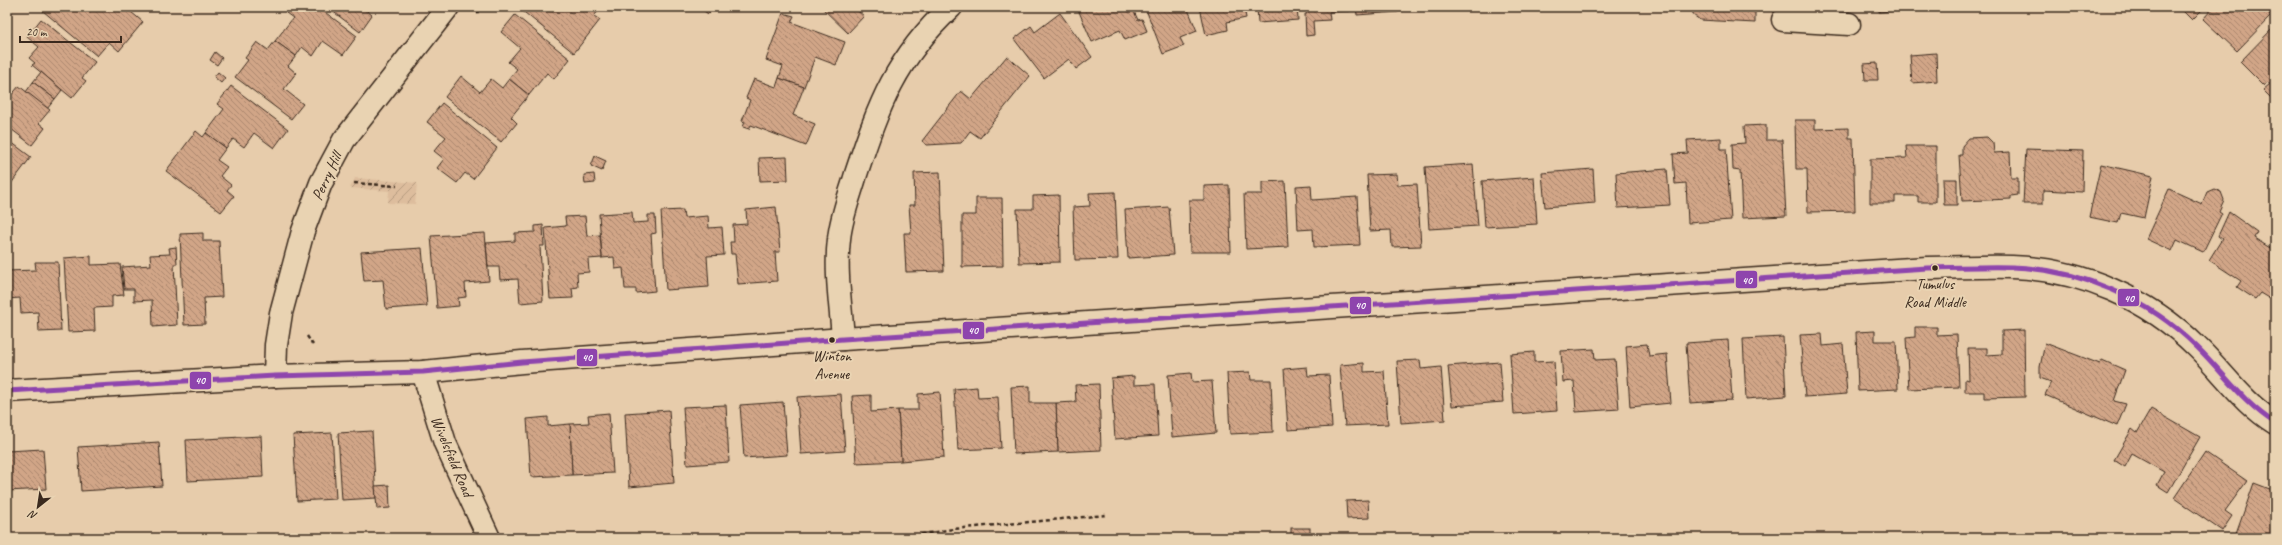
<svg xmlns="http://www.w3.org/2000/svg" width="2282" height="545" viewBox="0 0 2282 545" font-family="Caveat,sans-serif">
	<style>
		.industrial { fill: url(#industrial-furrows) }
		.building { fill: url(#building-back-hatch); stroke: #3b2a1e }
		.lines { fill: none; stroke-linecap: round; stroke-linejoin: round }
		.minor-casing { stroke: #3b2a1e; stroke-width: 25 }
		.path { stroke: #3b2a1e; stroke-width: 2.5; stroke-dasharray: 4 3; stroke-linecap: butt }
		.minor { stroke: #e9d3b2; stroke-width: 22 }
		.bus-1-casing { stroke: #e9d3b2; stroke-width: 8 }
		.bus-1 { stroke: #8e44ad; stroke-width: 5 }
		.bus-dot { fill: #3b2a1e; stroke: #e9d3b2; stroke-width: 1.5 }
		.labels { text-anchor: middle; stroke-width: 4; stroke-linejoin: round; paint-order: stroke }
		.bus-label { font-size: 15px; fill: #3b2a1e; stroke: #e9d3b2 }
		.street-label { font-size: 16px; fill: #3b2a1e; stroke: #e9d3b2 }
		.line-badge { stroke: #e9d3b2; stroke-width: 1.5 }
		.badge-label { font-size: 11px; text-anchor: middle; font-weight: bold; fill: #fff }
	</style>
	<defs>
		<pattern id="industrial-furrows" width="10" height="10" patternUnits="userSpaceOnUse"><rect width="10" height="10" fill="#ddbd9d"/><path d="M-1 1l2-2M0 10L10 0M9 11l2-2" fill="none" stroke="#b49a7f"/></pattern>
		<pattern id="building-back-hatch" width="6" height="6" patternUnits="userSpaceOnUse"><rect width="6" height="6" fill="#d1a587"/><path d="M-1 5l2 2M0 0l6 6M5-1l2 2" fill="none" stroke="#ab876e"/></pattern>
	</defs>
	<rect width="100%" height="100%" fill="#e7ccab"/>
	<filter id="ink" filterUnits="userSpaceOnUse"><feTurbulence type="fractalNoise" baseFrequency=".025" numOctaves="2"/><feDisplacementMap in="SourceGraphic" scale="8" xChannelSelector="R" yChannelSelector="G"/><feConvolveMatrix kernelMatrix="1 2 1 2 8 2 1 2 1" color-interpolation-filters="sRGB"/></filter>
	<g filter="url(#ink)">
		<path class="industrial" d="M 355,178 L 417,183 L 415,204 L 388,203 L 389,191 L 350,188 Z"/>
		<g class="building">
			<path d="M 47,7 L 72,7 L 76,10 L 78,7 L 125,7 L 143,22 L 119,51 L 109,42 L 97,56 L 43,11 Z"/>
			<path d="M 290,7 L 318,7 L 357,36 L 343,55 L 323,41 L 313,56 L 302,47 L 296,56 L 275,41 L 293,18 L 286,13 Z"/>
			<path d="M 327,7 L 362,7 L 372,15 L 360,32 Z"/>
			<path d="M 602,7 L 594,16 L 600,20 L 574,53 L 519,8 Z"/>
			<path d="M 699,7 L 713,7 L 708,14 Z"/>
			<path d="M 821,7 L 853,7 L 864,16 L 848,33 Z"/>
			<path d="M 1077,7 L 1132,7 L 1138,20 L 1142,19 L 1147,31 L 1125,40 L 1120,30 L 1092,42 Z"/>
			<path d="M 1145,7 L 1187,7 L 1197,31 L 1180,38 L 1184,46 L 1163,54 Z"/>
			<path d="M 1200,7 L 1244,7 L 1246,18 L 1227,22 L 1228,30 L 1206,35 Z"/>
			<path d="M 1257,7 L 1297,7 L 1298,20 L 1258,23 Z"/>
			<path d="M 1306,7 L 1349,7 L 1350,11 L 1329,12 L 1330,20 L 1313,21 L 1314,35 L 1306,36 L 1305,14 L 1307,14 Z"/>
			<path d="M 1356,7 L 1398,7 L 1398,12 L 1357,15 Z"/>
			<path d="M 1693,7 L 1755,7 L 1755,23 L 1700,20 L 1693,15 Z"/>
			<path d="M 1879,7 L 1896,7 L 1892,11 L 1879,12 Z"/>
			<path d="M 2179,7 L 2205,7 L 2192,20 Z"/>
			<path d="M 2214,7 L 2262,7 L 2271,16 L 2237,51 L 2203,19 Z"/>
			<path d="M 783,13 L 794,16 L 791,22 L 845,42 L 836,65 L 815,57 L 804,87 L 779,78 L 783,66 L 766,60 Z"/>
			<path d="M 1060,13 L 1092,57 L 1076,69 L 1069,59 L 1044,78 L 1014,39 L 1031,26 L 1035,32 Z"/>
			<path d="M 515,15 L 570,59 L 554,79 L 547,73 L 529,95 L 509,79 L 517,69 L 508,62 L 520,48 L 501,32 Z"/>
			<path d="M 41,19 L 95,62 L 82,78 L 86,81 L 72,98 L 32,65 L 35,63 L 29,58 L 39,47 L 27,37 Z"/>
			<path d="M 2275,26 L 2275,100 L 2274,101 L 2263,90 L 2270,84 L 2267,82 L 2264,86 L 2240,62 Z"/>
			<path d="M 275,41 L 296,56 L 288,66 L 296,73 L 284,89 L 303,104 L 291,119 L 235,77 L 248,60 L 245,58 L 257,42 L 268,50 Z"/>
			<path d="M 215,52 L 222,58 L 217,65 L 210,60 Z"/>
			<path d="M 1936,53 L 1937,81 L 1912,83 L 1910,55 Z"/>
			<path d="M 1007,56 L 1030,76 L 980,138 L 970,131 L 961,143 L 927,145 L 922,141 L 961,91 L 971,99 Z"/>
			<path d="M 1877,63 L 1878,80 L 1865,80 L 1864,64 Z"/>
			<path d="M 41,72 L 62,90 L 55,99 L 33,82 Z"/>
			<path d="M 218,72 L 225,78 L 221,83 L 214,77 Z"/>
			<path d="M 461,76 L 480,92 L 491,79 L 502,88 L 509,79 L 529,95 L 511,117 L 517,123 L 501,142 L 445,97 Z"/>
			<path d="M 779,78 L 804,87 L 793,115 L 815,124 L 806,146 L 751,125 L 749,129 L 743,127 L 745,122 L 742,121 L 750,100 L 746,98 L 754,79 L 776,87 Z"/>
			<path d="M 33,82 L 55,99 L 47,109 L 26,92 Z"/>
			<path d="M 19,86 L 50,110 L 39,123 L 45,128 L 32,145 L 7,126 L 7,95 L 10,97 Z"/>
			<path d="M 231,86 L 288,129 L 274,148 L 254,133 L 244,147 L 233,139 L 226,148 L 206,133 L 224,109 L 217,104 Z"/>
			<path d="M 442,103 L 497,148 L 473,179 L 465,173 L 457,183 L 437,168 L 444,159 L 434,151 L 446,137 L 427,122 Z"/>
			<path d="M 1795,120 L 1815,120 L 1815,129 L 1849,128 L 1849,138 L 1853,138 L 1855,211 L 1808,212 L 1807,169 L 1796,169 Z"/>
			<path d="M 1766,125 L 1766,140 L 1782,140 L 1786,216 L 1742,218 L 1740,171 L 1733,170 L 1732,144 L 1745,143 L 1744,126 Z"/>
			<path d="M 196,131 L 203,137 L 206,133 L 226,148 L 217,160 L 227,167 L 220,176 L 231,185 L 227,190 L 234,196 L 221,212 L 166,171 Z"/>
			<path d="M 1987,137 L 1993,143 L 1994,153 L 2010,152 L 2011,178 L 2018,178 L 2018,195 L 2011,196 L 2011,199 L 1962,201 L 1959,155 L 1962,155 L 1962,146 L 1969,138 Z"/>
			<path d="M 1721,138 L 1721,149 L 1726,149 L 1731,220 L 1688,223 L 1686,183 L 1675,184 L 1673,154 L 1688,153 L 1687,140 Z"/>
			<path d="M 7,139 L 31,157 L 7,189 Z"/>
			<path d="M 1906,146 L 1936,146 L 1936,202 L 1918,202 L 1918,196 L 1895,196 L 1895,203 L 1870,203 L 1870,159 L 1907,158 Z"/>
			<path d="M 2026,149 L 2083,151 L 2082,192 L 2043,190 L 2043,204 L 2023,204 Z"/>
			<path d="M 595,156 L 606,161 L 602,171 L 591,166 Z"/>
			<path d="M 787,157 L 788,180 L 760,181 L 759,158 Z"/>
			<path d="M 1473,164 L 1478,226 L 1429,229 L 1425,167 Z"/>
			<path d="M 2101,164 L 2153,176 L 2144,218 L 2121,213 L 2118,223 L 2089,217 Z"/>
			<path d="M 1593,169 L 1595,203 L 1545,207 L 1542,173 Z"/>
			<path d="M 1667,169 L 1670,205 L 1618,208 L 1616,173 Z"/>
			<path d="M 940,172 L 944,271 L 906,272 L 904,233 L 911,233 L 909,205 L 915,205 L 914,173 Z"/>
			<path d="M 594,174 L 595,183 L 585,184 L 584,175 Z"/>
			<path d="M 1397,174 L 1398,185 L 1417,184 L 1421,246 L 1392,247 L 1391,230 L 1370,231 L 1367,175 Z"/>
			<path d="M 1534,177 L 1537,224 L 1485,227 L 1482,181 Z"/>
			<path d="M 1943,179 L 1957,179 L 1957,205 L 1944,205 Z"/>
			<path d="M 1285,181 L 1288,247 L 1246,249 L 1244,194 L 1262,194 L 1262,182 Z"/>
			<path d="M 1229,185 L 1231,252 L 1190,252 L 1189,200 L 1204,200 L 1204,186 Z"/>
			<path d="M 1311,185 L 1312,200 L 1357,197 L 1360,245 L 1314,247 L 1313,229 L 1298,230 L 1296,186 Z"/>
			<path d="M 2169,189 L 2202,204 L 2207,192 L 2214,189 L 2221,192 L 2224,200 L 2219,211 L 2222,213 L 2203,252 L 2177,240 L 2172,251 L 2146,239 Z"/>
			<path d="M 1115,192 L 1118,259 L 1075,260 L 1073,207 L 1090,206 L 1089,193 Z"/>
			<path d="M 1059,195 L 1060,262 L 1019,263 L 1017,209 L 1033,209 L 1033,196 Z"/>
			<path d="M 976,198 L 1002,198 L 1003,266 L 962,267 L 962,215 L 976,215 Z"/>
			<path d="M 776,207 L 780,252 L 775,252 L 777,281 L 738,284 L 735,254 L 731,254 L 730,242 L 734,242 L 733,225 L 747,224 L 746,210 Z"/>
			<path d="M 1169,207 L 1173,255 L 1128,258 L 1125,210 Z"/>
			<path d="M 683,210 L 684,218 L 708,216 L 709,228 L 722,227 L 724,255 L 707,256 L 709,287 L 666,290 L 661,211 Z"/>
			<path d="M 632,212 L 633,223 L 648,222 L 648,215 L 655,215 L 656,233 L 651,234 L 655,291 L 636,293 L 636,289 L 625,289 L 623,268 L 615,269 L 614,257 L 602,258 L 599,214 Z"/>
			<path d="M 2229,212 L 2257,232 L 2254,238 L 2275,251 L 2275,302 L 2260,293 L 2255,299 L 2237,287 L 2241,281 L 2209,260 L 2222,239 L 2218,236 Z"/>
			<path d="M 585,216 L 587,236 L 600,235 L 602,258 L 588,259 L 589,272 L 577,273 L 578,287 L 572,288 L 573,298 L 550,299 L 545,228 L 566,226 L 565,217 Z"/>
			<path d="M 543,225 L 544,246 L 540,246 L 543,301 L 520,303 L 518,279 L 500,280 L 499,267 L 488,267 L 486,243 L 515,241 L 515,233 L 535,232 L 535,226 Z"/>
			<path d="M 203,233 L 203,241 L 219,241 L 222,297 L 204,298 L 205,324 L 184,325 L 180,234 Z"/>
			<path d="M 485,233 L 489,281 L 465,283 L 466,297 L 458,298 L 459,306 L 437,308 L 431,236 Z"/>
			<path d="M 176,247 L 177,264 L 174,264 L 177,325 L 153,327 L 152,300 L 134,301 L 134,289 L 124,289 L 122,267 L 151,265 L 150,255 L 170,254 L 169,248 Z"/>
			<path d="M 422,248 L 427,306 L 386,309 L 383,280 L 364,281 L 361,252 Z"/>
			<path d="M 91,256 L 91,265 L 120,264 L 124,295 L 112,296 L 112,307 L 94,308 L 95,331 L 68,332 L 64,258 Z"/>
			<path d="M 35,262 L 58,262 L 61,331 L 39,332 L 38,312 L 21,313 L 20,298 L 7,299 L 7,271 L 36,270 Z"/>
			<path d="M 1915,327 L 1937,327 L 1937,335 L 1957,334 L 1959,387 L 1909,389 L 1906,338 L 1915,337 Z"/>
			<path d="M 2024,330 L 2025,397 L 1984,398 L 1984,392 L 1965,392 L 1965,379 L 1969,380 L 1968,348 L 1987,348 L 1987,355 L 2002,354 L 2002,331 Z"/>
			<path d="M 1875,331 L 1875,341 L 1896,341 L 1898,389 L 1858,391 L 1856,332 Z"/>
			<path d="M 1822,334 L 1823,346 L 1843,344 L 1847,394 L 1805,397 L 1800,335 Z"/>
			<path d="M 1783,337 L 1786,396 L 1746,399 L 1743,339 Z"/>
			<path d="M 1728,340 L 1732,400 L 1690,403 L 1686,343 Z"/>
			<path d="M 2045,343 L 2100,364 L 2102,360 L 2125,370 L 2114,401 L 2126,404 L 2117,426 L 2045,395 L 2051,382 L 2040,378 L 2040,367 Z"/>
			<path d="M 1647,344 L 1649,356 L 1667,354 L 1671,403 L 1630,407 L 1626,346 Z"/>
			<path d="M 1594,349 L 1595,360 L 1615,359 L 1619,409 L 1576,412 L 1574,381 L 1563,382 L 1561,351 Z"/>
			<path d="M 1534,352 L 1534,362 L 1554,361 L 1557,411 L 1514,414 L 1510,354 Z"/>
			<path d="M 1420,360 L 1421,369 L 1441,367 L 1445,420 L 1401,423 L 1397,361 Z"/>
			<path d="M 1500,362 L 1503,402 L 1452,406 L 1448,366 Z"/>
			<path d="M 1364,363 L 1364,372 L 1384,371 L 1388,424 L 1345,426 L 1340,365 Z"/>
			<path d="M 1307,367 L 1308,376 L 1329,375 L 1332,427 L 1288,430 L 1284,369 Z"/>
			<path d="M 1250,372 L 1251,380 L 1271,380 L 1273,432 L 1230,434 L 1227,373 Z"/>
			<path d="M 1191,373 L 1192,382 L 1212,381 L 1216,433 L 1172,437 L 1168,375 Z"/>
			<path d="M 1134,376 L 1134,385 L 1155,384 L 1158,436 L 1115,439 L 1111,378 Z"/>
			<path d="M 1099,384 L 1101,450 L 1058,452 L 1056,403 L 1076,402 L 1075,385 Z"/>
			<path d="M 1030,386 L 1030,403 L 1056,403 L 1058,452 L 1014,454 L 1011,387 Z"/>
			<path d="M 977,387 L 978,398 L 998,397 L 1001,448 L 958,450 L 954,389 Z"/>
			<path d="M 940,392 L 944,457 L 901,461 L 898,410 L 918,410 L 918,394 Z"/>
			<path d="M 841,394 L 845,451 L 801,454 L 797,397 Z"/>
			<path d="M 871,395 L 871,412 L 898,410 L 901,461 L 856,463 L 852,396 Z"/>
			<path d="M 783,402 L 787,455 L 744,458 L 740,405 Z"/>
			<path d="M 726,405 L 729,462 L 687,465 L 683,407 Z"/>
			<path d="M 2151,409 L 2200,437 L 2168,492 L 2157,485 L 2164,472 L 2132,454 L 2125,467 L 2114,460 L 2132,429 L 2137,433 Z"/>
			<path d="M 669,410 L 674,483 L 629,487 L 625,413 Z"/>
			<path d="M 609,413 L 613,473 L 572,475 L 570,424 L 589,423 L 588,415 Z"/>
			<path d="M 548,417 L 548,426 L 570,424 L 572,475 L 531,477 L 527,419 Z"/>
			<path d="M 372,431 L 376,498 L 342,500 L 338,433 Z"/>
			<path d="M 332,433 L 336,499 L 297,501 L 293,435 Z"/>
			<path d="M 261,436 L 263,477 L 188,481 L 186,440 Z"/>
			<path d="M 159,442 L 162,486 L 81,491 L 78,447 Z"/>
			<path d="M 43,449 L 46,489 L 7,491 L 7,451 Z"/>
			<path d="M 2205,452 L 2247,481 L 2225,511 L 2232,516 L 2222,531 L 2174,498 Z"/>
			<path d="M 2254,483 L 2275,491 L 2272,509 L 2275,510 L 2275,538 L 2235,537 Z"/>
			<path d="M 389,485 L 390,508 L 377,509 L 375,486 Z"/>
			<path d="M 1368,500 L 1369,518 L 1347,519 L 1346,501 Z"/>
			<rect x="1291" y="528" width="19" height="9"/>
		</g>
		<g class="lines">
			<defs>
				<g id="minor">
					<path d="M 1783,20 L 1849,24"/>
					<path d="M 843,339 C 841,306 835,272 839,239 C 841,217 850,195 856,174 C 879,104 896,58 951,7"/>
					<path d="M 423,372 L 445,443 L 489,538"/>
					<path d="M 275,376 L 276,345 L 281,313 L 303,231 L 321,183 L 344,140 L 448,7"/>
					<path d="M 7,391 L 275,376 L 423,372 L 522,362 L 843,339 L 1927,268 C 1955,268 1984,266 2012,267 C 2080,269 2149,299 2197,347 C 2225,374 2242,402 2275,423"/>
				</g>
			</defs>
			<use href="#minor" class="minor-casing"/>
			<g class="path">
				<path d="M 477,13 L 481,7"/>
				<path d="M 354,183 L 397,186"/>
				<path d="M 307,336 L 313,345"/>
				<path d="M 900,538 L 953,529 L 1106,515"/>
			</g>
			<use href="#minor" class="minor"/>
			<defs>
				<path id="bus-1" d="M 7,391 L 275,376 L 423,372 L 522,362 L 843,339 L 1927,268 C 1955,268 1984,266 2012,267 C 2080,269 2149,299 2197,347 C 2225,374 2242,402 2275,423"/>
			</defs>
			<use href="#bus-1" class="bus-1-casing"/>
			<use href="#bus-1" class="bus-1"/>
		</g>
	</g>
	<g class="bus-dot">
		<circle cx="1935" cy="268" r="3.5"/>
		<circle cx="832" cy="340" r="3.5"/>
	</g>
	<g class="labels">
		<g class="bus-label">
			<text x="1935" y="289">Tumulus<tspan x="1935" dy="18">Road Middle</tspan></text>
			<text x="832" y="361">Winton<tspan x="832" dy="18">Avenue</tspan></text>
		</g>
		<g class="street-label">
			<text transform="translate(326 176) rotate(-65)" y="6">Perry Hill</text>
			<text transform="translate(453 456) rotate(67)" y="6">Wivelsfield Road</text>
		</g>
	</g>
	<g class="line-badge">
		<rect x="1735" y="270" width="23" height="19" rx="4" fill="#8e44ad"/>
		<rect x="2117" y="288" width="23" height="19" rx="4" fill="#8e44ad"/>
		<rect x="1349" y="296" width="23" height="19" rx="4" fill="#8e44ad"/>
		<rect x="962" y="321" width="23" height="19" rx="4" fill="#8e44ad"/>
		<rect x="576" y="348" width="22" height="19" rx="4" fill="#8e44ad"/>
		<rect x="189" y="371" width="23" height="19" rx="4" fill="#8e44ad"/>
	</g>
	<g class="badge-label">
		<text x="1747" y="284">40</text>
		<text x="2129" y="302">40</text>
		<text x="1360" y="309">40</text>
		<text x="973" y="334">40</text>
		<text x="587" y="361">40</text>
		<text x="200" y="384">40</text>
	</g>
	<rect width="2282" height="545" fill="none" stroke="#e9d3b2" stroke-width="24"/>
	<rect x="12" y="12" width="2258" height="521" fill="none" stroke="#3b2a1e" stroke-width="1.5" filter="url(#ink)"/>
	<g transform="translate(38 507) rotate(210)" stroke="#e9d3b2" stroke-width="3" paint-order="stroke">
	<path d="M0-3L7 15L0 10L-7 15Z" fill="#3b2a1e"/>
	<text y="-6" font-size="11" font-weight="bold" text-anchor="middle" fill="#3b2a1e">N</text>
	</g>
	<path d="M20 36v6h101v-6" fill="none" stroke="#3b2a1e" stroke-width="2"/>
	<text x="26" y="36" font-size="12" fill="#3b2a1e" stroke="#e9d3b2" stroke-width="3" paint-order="stroke">20 m</text>
</svg>
